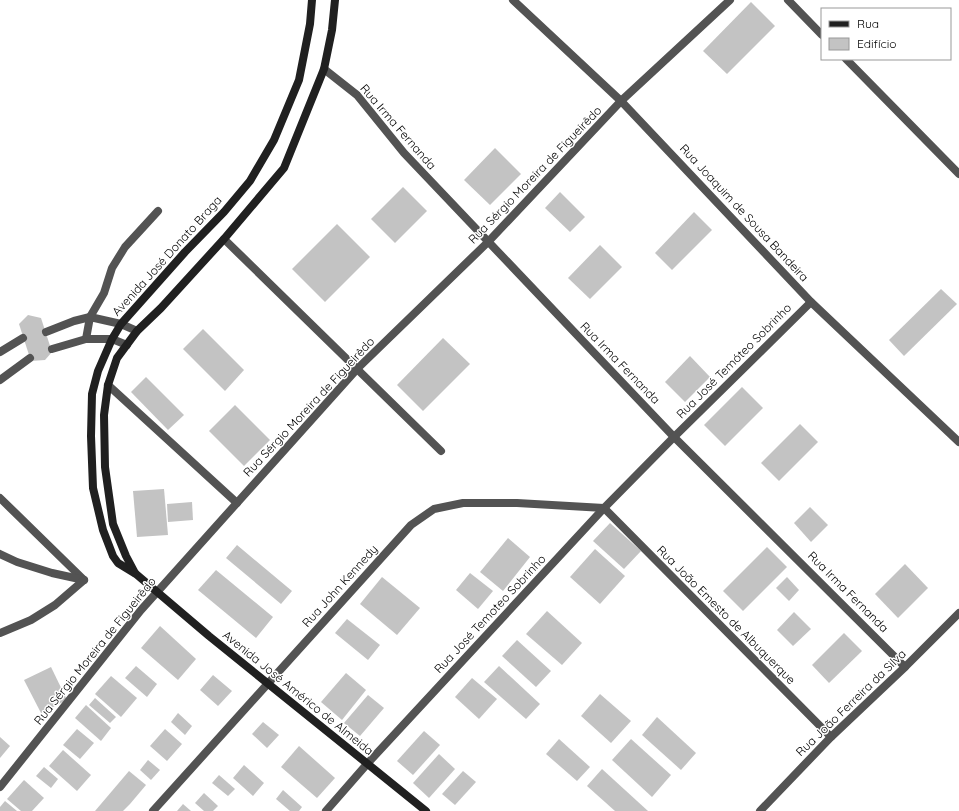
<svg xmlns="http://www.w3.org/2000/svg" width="959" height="811" viewBox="0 0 959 811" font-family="Quicksand,sans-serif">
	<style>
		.building { fill: #c3c3c3 }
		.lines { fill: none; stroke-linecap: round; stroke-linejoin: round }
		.service { stroke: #535353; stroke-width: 8 }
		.minor { stroke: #535353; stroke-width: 8 }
		.secondary { stroke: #202020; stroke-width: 8 }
		.labels { text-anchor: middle; stroke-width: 3; stroke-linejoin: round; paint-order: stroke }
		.street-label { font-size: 12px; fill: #000; stroke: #fff }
	</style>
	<rect width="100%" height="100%" fill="#fff"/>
	<g class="building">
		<path d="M 751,2 L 775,26 L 727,74 L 703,51 Z"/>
		<path d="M 495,148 L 521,174 L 490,205 L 464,180 Z"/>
		<path d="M 403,187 L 427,211 L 395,243 L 371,219 Z"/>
		<path d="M 560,192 L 585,217 L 570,232 L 545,208 Z"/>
		<path d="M 694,212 L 712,230 L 672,270 L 655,253 Z"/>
		<path d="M 337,224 L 370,257 L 325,302 L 292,269 Z"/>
		<path d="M 600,245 L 622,267 L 590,299 L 568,278 Z"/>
		<path d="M 941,289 L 957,304 L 904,356 L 889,340 Z"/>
		<path d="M 28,315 L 41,318 L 52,352 L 45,360 L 31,361 L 30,358 L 19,324 Z"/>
		<path d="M 203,329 L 244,370 L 225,391 L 183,349 Z"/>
		<path d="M 443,338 L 470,364 L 423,411 L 397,385 Z"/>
		<path d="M 690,356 L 710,377 L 685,402 L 665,382 Z"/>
		<path d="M 146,377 L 184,415 L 168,430 L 131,392 Z"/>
		<path d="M 742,387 L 763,408 L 725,446 L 704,425 Z"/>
		<path d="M 235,405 L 270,440 L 244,466 L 209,431 Z"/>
		<path d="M 800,424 L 818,442 L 779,481 L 761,463 Z"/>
		<path d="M 164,489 L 168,535 L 137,537 L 133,491 Z"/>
		<path d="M 192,502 L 193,520 L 168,522 L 167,504 Z"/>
		<path d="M 810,507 L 828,525 L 811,542 L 794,523 Z"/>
		<path d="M 610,523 L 641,551 L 624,569 L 593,541 Z"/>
		<path d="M 508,538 L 530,557 L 503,591 L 480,572 Z"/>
		<path d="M 237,545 L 292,591 L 281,604 L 226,558 Z"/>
		<path d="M 767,547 L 787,567 L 743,611 L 723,591 Z"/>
		<path d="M 595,549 L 625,576 L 600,604 L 570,577 Z"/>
		<path d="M 905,564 L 928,588 L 898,618 L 875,594 Z"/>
		<path d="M 216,570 L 273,617 L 256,638 L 198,590 Z"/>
		<path d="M 470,573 L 493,591 L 478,609 L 456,590 Z"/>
		<path d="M 382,577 L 420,608 L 397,635 L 360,604 Z"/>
		<path d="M 787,577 L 799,590 L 789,601 L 776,588 Z"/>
		<path d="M 547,611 L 582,643 L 562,665 L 526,634 Z"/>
		<path d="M 794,612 L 811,629 L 793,646 L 777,630 Z"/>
		<path d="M 347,619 L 380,645 L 368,660 L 335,633 Z"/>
		<path d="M 160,626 L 196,659 L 178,680 L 141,648 Z"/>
		<path d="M 844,633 L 862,651 L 829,683 L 812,665 Z"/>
		<path d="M 517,640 L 551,671 L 536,687 L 502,656 Z"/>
		<path d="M 136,666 L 157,684 L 147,697 L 125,678 Z"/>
		<path d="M 499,666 L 540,704 L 526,719 L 484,682 Z"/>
		<path d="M 51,667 L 67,700 L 41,713 L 24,680 Z"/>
		<path d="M 346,673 L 366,690 L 342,720 L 321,702 Z"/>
		<path d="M 213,675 L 232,691 L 218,706 L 200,690 Z"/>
		<path d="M 111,676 L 137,698 L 121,717 L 95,694 Z"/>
		<path d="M 472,678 L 497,699 L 479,719 L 455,697 Z"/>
		<path d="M 600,694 L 631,721 L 611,743 L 581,716 Z"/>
		<path d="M 368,695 L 384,708 L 360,736 L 344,723 Z"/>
		<path d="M 95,698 L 116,717 L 110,723 L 89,705 Z"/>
		<path d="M 86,705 L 111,728 L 101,741 L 75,718 Z"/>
		<path d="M 178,713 L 192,726 L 185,735 L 171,722 Z"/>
		<path d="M 657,717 L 696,753 L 681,770 L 642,735 Z"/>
		<path d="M 263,722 L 279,735 L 267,748 L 252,734 Z"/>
		<path d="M 77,729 L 94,743 L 80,759 L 63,745 Z"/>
		<path d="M 165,729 L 182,744 L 167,761 L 150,746 Z"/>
		<path d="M 424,731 L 440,745 L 413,775 L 397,761 Z"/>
		<path d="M 0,737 L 10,746 L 0,758 Z"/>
		<path d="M 559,739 L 590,767 L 577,781 L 546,754 Z"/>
		<path d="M 631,739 L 671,775 L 652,797 L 612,760 Z"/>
		<path d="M 299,746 L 335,778 L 317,798 L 281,767 Z"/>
		<path d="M 63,750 L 91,775 L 77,791 L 49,766 Z"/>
		<path d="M 439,754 L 455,769 L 429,798 L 413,783 Z"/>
		<path d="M 148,760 L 160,770 L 151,780 L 140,770 Z"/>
		<path d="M 244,765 L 264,783 L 253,796 L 233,778 Z"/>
		<path d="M 44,767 L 58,779 L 51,788 L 36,776 Z"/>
		<path d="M 602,769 L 648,811 L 615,811 L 587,786 Z"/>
		<path d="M 129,771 L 146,785 L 130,804 L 123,811 L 95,811 Z"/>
		<path d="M 463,771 L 476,782 L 455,805 L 442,794 Z"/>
		<path d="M 219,775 L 235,789 L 228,796 L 212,783 Z"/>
		<path d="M 24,780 L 44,798 L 32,811 L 21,811 L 7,799 Z"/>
		<path d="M 283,790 L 302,807 L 299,811 L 290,811 L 276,799 Z"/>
		<path d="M 204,793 L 218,806 L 213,811 L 204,811 L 195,803 Z"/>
		<path d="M 5,801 L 17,811 L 0,811 L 0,807 Z"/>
		<path d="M 183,804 L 191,811 L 177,811 Z"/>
	</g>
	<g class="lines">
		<g class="service">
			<path d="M 46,332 L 74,321 L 90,317 L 121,324 L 137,331"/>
			<path d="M 86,339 L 90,317 L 104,293 L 112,268 L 125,247 L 158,211"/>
			<path d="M 52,349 L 86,339 L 112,339 L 127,345"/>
			<path d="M 0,352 L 23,338"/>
			<path d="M 0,380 L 30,358"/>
			<path d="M 0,498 L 84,580"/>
			<path d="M 0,554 L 17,562 L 52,573 L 84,580"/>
			<path d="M 0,633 L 31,620 L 55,605 L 84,580"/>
		</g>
		<g class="minor">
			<path d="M 513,0 L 621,101 L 811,302 L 959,442"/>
			<path d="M 788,0 L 822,35"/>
			<path d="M 846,59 L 959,174"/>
			<path d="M 324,69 L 357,95 L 404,153 L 674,437 L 905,667"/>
			<path d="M 224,239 L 441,451"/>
			<path d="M 108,385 L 237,503"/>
			<path d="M 0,787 L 141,610 L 357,369 L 488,242 L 621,101 L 730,0"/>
			<path d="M 153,811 L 411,525 L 434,509 L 463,503 L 517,503 L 604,508 L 831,737"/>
			<path d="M 326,811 L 367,764 L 604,508 L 674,437 L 811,302"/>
			<path d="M 760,811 L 831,737 L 905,667 L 959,613"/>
		</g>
		<g class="secondary">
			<path d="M 312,0 L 310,24 L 299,80 L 274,140 L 250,181 L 224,212 L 185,252 L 121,324 L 112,339 L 98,371 L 92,394 L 91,436 L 93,488 L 103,530 L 113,556 L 118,563 L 136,574 L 209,636 L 426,811"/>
			<path d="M 135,573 L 126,556 L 113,524 L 105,467 L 104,415 L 108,385 L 117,358 L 137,331 L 161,308 L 224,239 L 284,168 L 324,69 L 332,30 L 335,0"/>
		</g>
	</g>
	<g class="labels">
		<g class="street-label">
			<text transform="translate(398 127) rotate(49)" y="4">Rua Irma Fernanda</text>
			<text transform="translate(535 175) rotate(-46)" y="4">Rua Sérgio Moreira de Figueirêdo</text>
			<text transform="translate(744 213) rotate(47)" y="4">Rua Joaquim de Sousa Bandeira</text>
			<text transform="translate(167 256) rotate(-48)" y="4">Avenida José Donato Braga</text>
			<text transform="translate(734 361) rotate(-45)" y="4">Rua José Temóteo Sobrinho</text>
			<text transform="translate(620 363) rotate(46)" y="4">Rua Irma Fernanda</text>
			<text transform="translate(309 407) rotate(-47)" y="4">Rua Sérgio Moreira de Figueirêdo</text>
			<text transform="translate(340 586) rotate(-48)" y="4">Rua John Kennedy</text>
			<text transform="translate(848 592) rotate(45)" y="4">Rua Irma Fernanda</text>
			<text transform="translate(490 614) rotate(-47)" y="4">Rua José Temoteo Sobrinho</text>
			<text transform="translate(726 615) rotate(45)" y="4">Rua João Emesto de Albuquerque</text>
			<text transform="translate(95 651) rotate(-51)" y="4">Rua Sérgio Moreira de Figueirêdo</text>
			<text transform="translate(298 693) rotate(39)" y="4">Avenida José Américo de Almeida</text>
			<text transform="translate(851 703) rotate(-44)" y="4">Rua João Ferreira da Silva</text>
		</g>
	</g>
	<rect x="821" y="8" width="130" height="52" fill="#ffffff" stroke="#999999"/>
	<rect x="829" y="21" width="20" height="6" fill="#202020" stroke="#999999"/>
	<text x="857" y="28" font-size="12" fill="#000000">Rua</text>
	<rect x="829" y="38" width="20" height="12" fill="#c3c3c3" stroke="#999999"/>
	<text x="857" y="48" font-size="12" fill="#000000">Edifício</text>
</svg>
